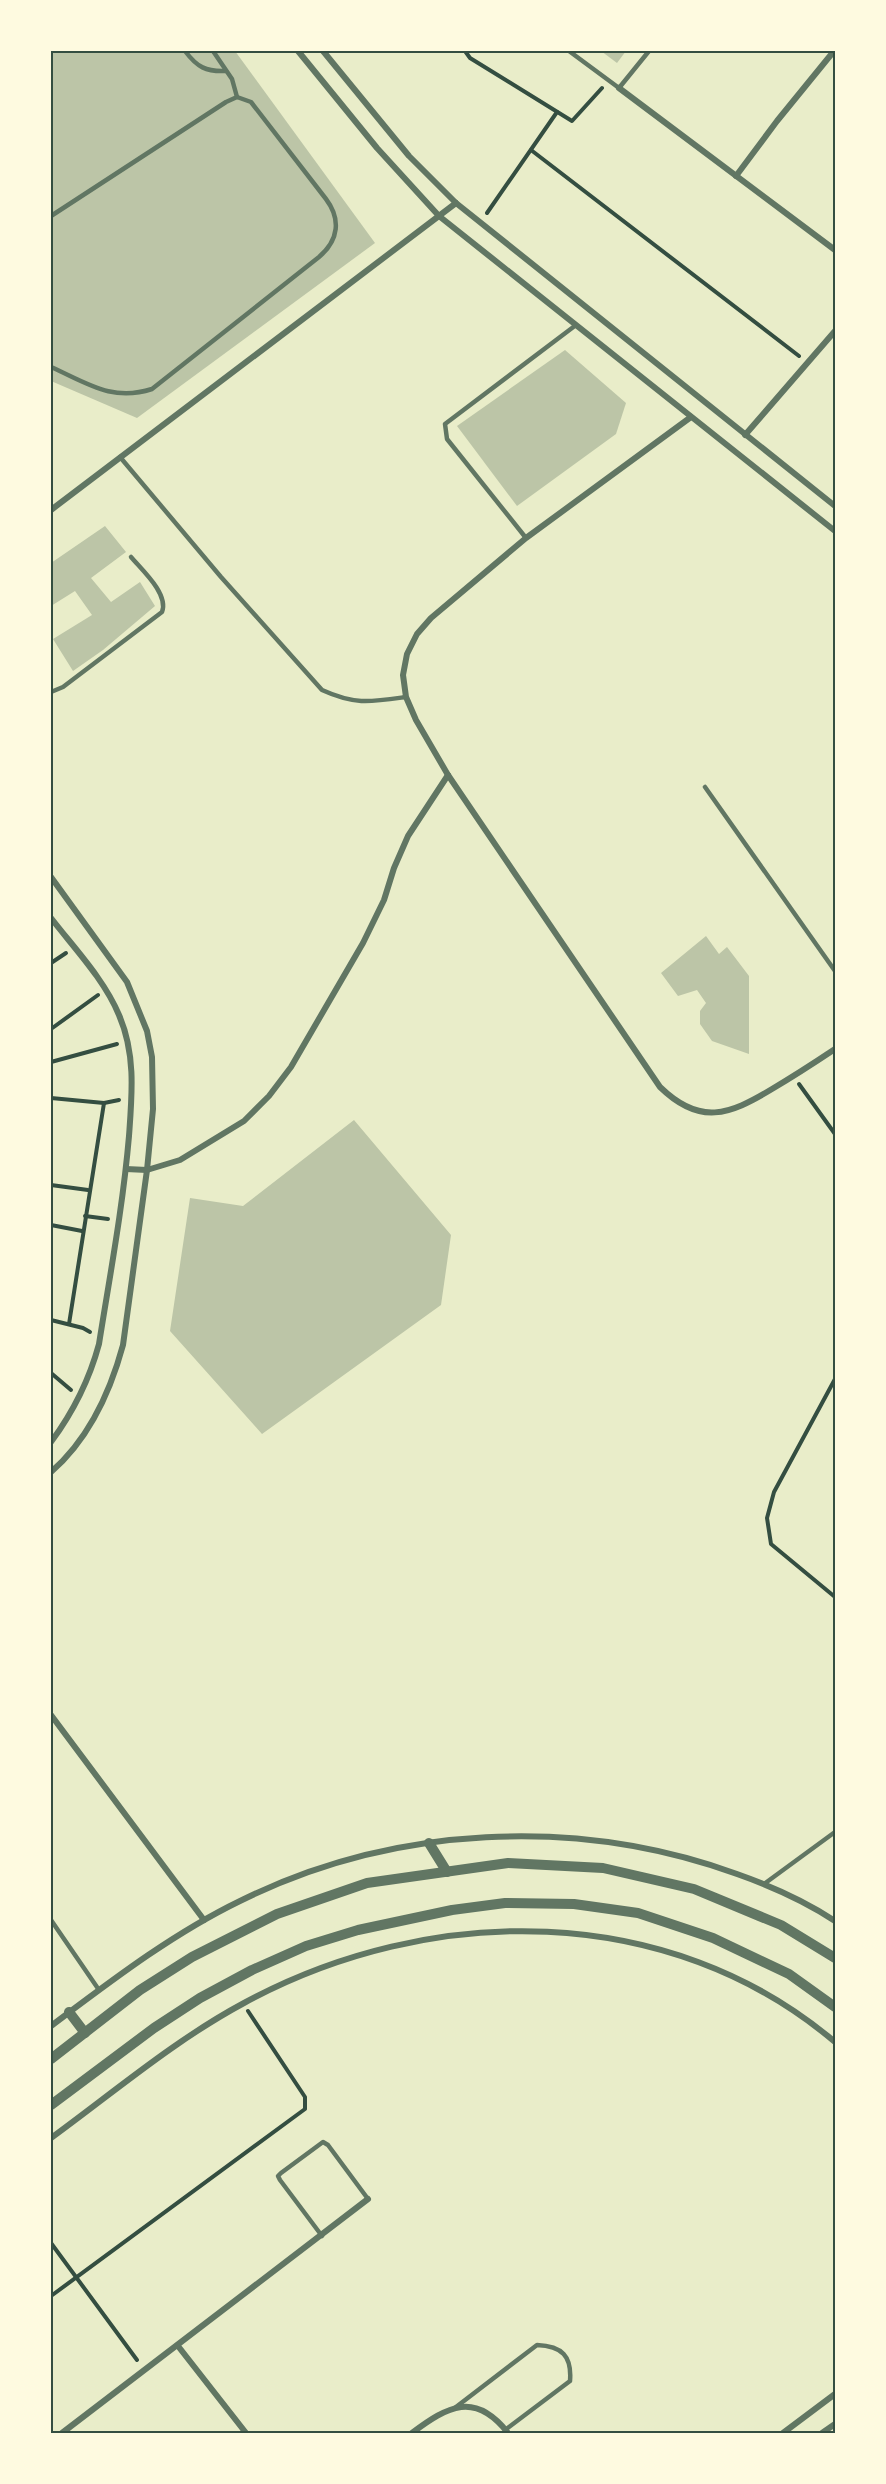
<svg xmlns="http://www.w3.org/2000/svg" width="886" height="2484" viewBox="0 0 886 2484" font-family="Quicksand,sans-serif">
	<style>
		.building { fill: #bcc5a7 }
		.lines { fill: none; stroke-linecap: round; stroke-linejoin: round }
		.path { stroke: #344e41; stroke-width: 4 }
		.service { stroke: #617663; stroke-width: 4.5 }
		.minor { stroke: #617663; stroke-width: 6 }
		.tertiary { stroke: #617663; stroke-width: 10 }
		.neatline { fill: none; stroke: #344e41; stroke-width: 2 }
	</style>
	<rect width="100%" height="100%" fill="#e9edc9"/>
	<g class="building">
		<path d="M 51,51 L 235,51 L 375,243 L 137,418 L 51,381 Z"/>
		<path d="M 601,51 L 626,51 L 617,63 Z"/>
		<path d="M 565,350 L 626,403 L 616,434 L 517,506 L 457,426 Z"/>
		<path d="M 105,526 L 126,552 L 91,578 L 111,602 L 140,582 L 155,606 L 103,650 L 73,671 L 53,639 L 92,615 L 75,591 L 51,606 L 51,563 Z"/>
		<path d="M 706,936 L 719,954 L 727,947 L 749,976 L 749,1054 L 712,1041 L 700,1024 L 700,1011 L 706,1003 L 697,990 L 678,996 L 661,973 Z"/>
		<path d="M 354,1120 L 451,1235 L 441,1305 L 262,1434 L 170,1331 L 190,1198 L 243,1206 Z"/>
	</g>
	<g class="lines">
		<g class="path">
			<path d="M 465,51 L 470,58 L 572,121 L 602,88"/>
			<path d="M 531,150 L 799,356"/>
			<path d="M 487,213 L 557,112"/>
			<path d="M 51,963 L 66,953"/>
			<path d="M 51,1029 L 98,995"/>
			<path d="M 51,1062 L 117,1044"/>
			<path d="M 799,1084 L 835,1134"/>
			<path d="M 51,1098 L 104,1103 L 119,1100"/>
			<path d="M 51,1185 L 88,1190"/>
			<path d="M 85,1216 L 108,1219"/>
			<path d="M 51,1225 L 82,1231"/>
			<path d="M 51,1320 L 83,1328 L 90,1332"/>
			<path d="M 69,1324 L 104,1103"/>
			<path d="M 51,1373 L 71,1390"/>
			<path d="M 835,1379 L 774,1492 L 767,1518 L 771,1544 L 835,1597"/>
			<path d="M 51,2243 L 137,2360"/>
			<path d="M 51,2296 L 305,2109 L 305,2097 L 248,2011"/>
		</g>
		<g class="service">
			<path d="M 185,51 C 197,67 206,72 226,71"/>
			<path d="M 213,51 L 232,79 L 237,97"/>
			<path d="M 569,51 L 619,88 L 649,51"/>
			<path d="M 51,216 L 226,102 L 237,97 L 251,102 L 326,199 C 341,219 339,240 319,257 L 152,389 C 112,402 87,383 51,367"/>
			<path d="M 120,457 L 221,577 L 322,690 C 355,705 370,702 406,697"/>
			<path d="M 526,538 L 447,439 L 445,424 L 576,325"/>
			<path d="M 51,692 L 63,687 L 162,612 C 169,594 142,570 131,557"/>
			<path d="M 705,787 L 835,971"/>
			<path d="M 764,1884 L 835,1832"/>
			<path d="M 51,1920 L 99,1990"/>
			<path d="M 322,2236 L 280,2180 L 278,2176 L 281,2173 L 323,2142 L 328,2145 L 368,2199"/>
			<path d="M 456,2407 L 537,2345 C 562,2346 572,2356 570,2381 L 505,2430"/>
		</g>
		<g class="minor">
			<path d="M 298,51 L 377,148 L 439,216 L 835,531"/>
			<path d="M 323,51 L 409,156 L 456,203 L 835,506"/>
			<path d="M 619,88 L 835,250"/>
			<path d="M 736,176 L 777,121 L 834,51"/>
			<path d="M 691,417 L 526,538 L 431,618 L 417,634 L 407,654 L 403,675 L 406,697 L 416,720 L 448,775 L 660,1087 C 700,1126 729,1115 772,1089 C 794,1076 814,1063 835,1049"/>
			<path d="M 745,435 L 835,331"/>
			<path d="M 51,510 L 456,203"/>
			<path d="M 51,877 L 127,982 L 147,1031 L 152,1057 L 153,1109 L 147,1170 L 123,1345 C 110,1393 89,1439 51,1472"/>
			<path d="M 51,918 C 74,948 104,979 119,1015 C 136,1054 132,1095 129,1136 C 123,1206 110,1275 99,1344 C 89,1381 74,1411 51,1442"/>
			<path d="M 126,1169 L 147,1170 L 180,1160 L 244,1121 L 269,1096 L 291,1067 L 363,943 L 384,900 L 394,868 L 408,836 L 448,775"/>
			<path d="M 51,1715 L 204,1920"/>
			<path d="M 51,2026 C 111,1981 172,1934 240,1901 C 393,1825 577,1816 737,1874 C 771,1886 805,1901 835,1921"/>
			<path d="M 51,2138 C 114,2092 175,2040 244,2003 C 430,1902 669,1901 835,2042"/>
			<path d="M 178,2346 L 246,2433"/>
			<path d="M 62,2433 L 368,2199"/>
			<path d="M 412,2433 C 448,2406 475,2391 508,2433"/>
			<path d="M 783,2433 L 835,2394"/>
			<path d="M 822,2433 L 835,2424"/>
		</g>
		<g class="tertiary">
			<path d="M 429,1843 L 447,1872"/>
			<path d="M 69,2012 L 85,2033"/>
			<path d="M 51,2059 L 140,1990 L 192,1957 L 277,1914 L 367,1883 L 508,1863 L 603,1868 L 694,1889 L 781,1925 L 835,1958"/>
			<path d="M 51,2105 L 154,2028 L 200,1998 L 252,1970 L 306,1946 L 358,1930 L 452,1910 L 505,1903 L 574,1904 L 638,1913 L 713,1938 L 789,1974 L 835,2007"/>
		</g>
	</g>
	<rect width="886" height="2484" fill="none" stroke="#fefae0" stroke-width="105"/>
	<rect x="52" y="52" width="782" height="2380" class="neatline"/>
</svg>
